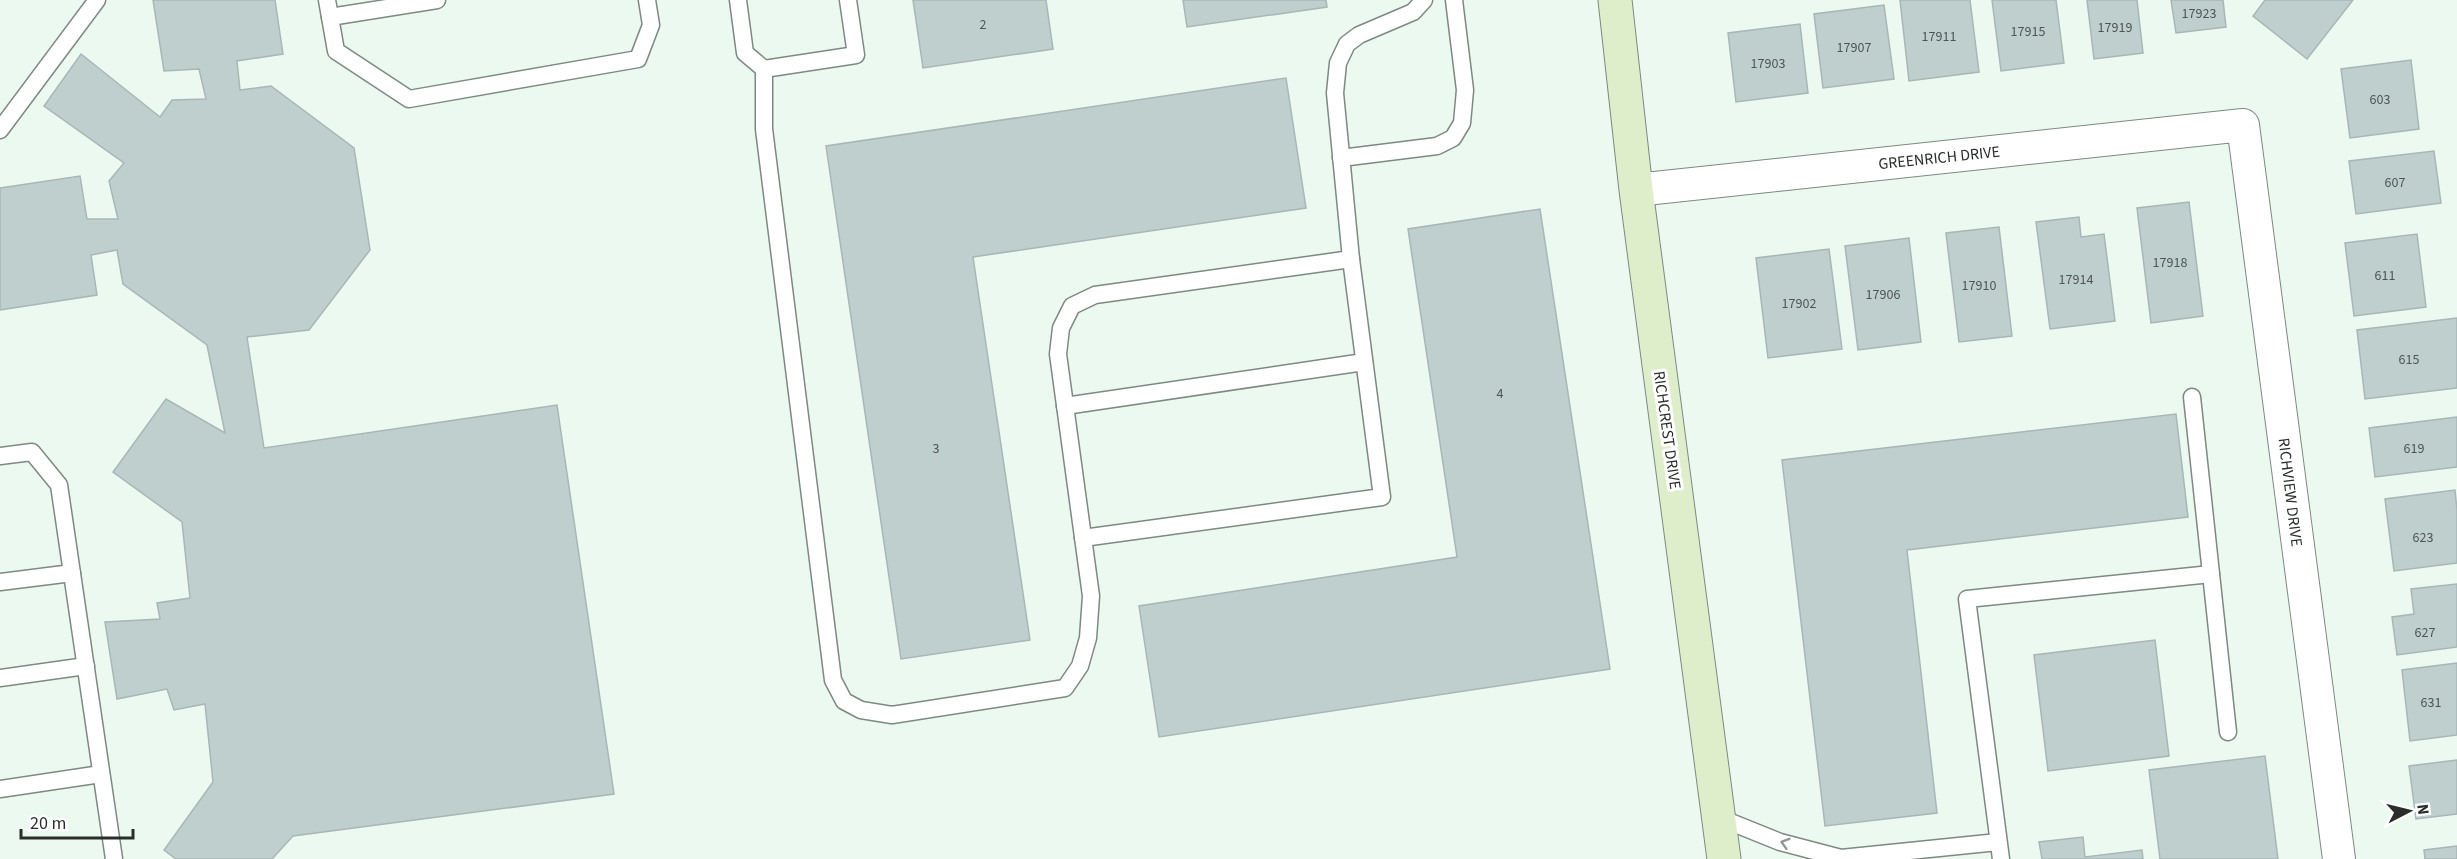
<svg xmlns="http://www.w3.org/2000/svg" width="2457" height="859" viewBox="0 0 2457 859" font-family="'Source Sans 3',sans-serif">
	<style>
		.building { fill: #bfcfcd; stroke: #a8b7b6; stroke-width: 1.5 }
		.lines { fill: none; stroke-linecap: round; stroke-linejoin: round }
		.lane-casing { stroke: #7d8982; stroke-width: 19 }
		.street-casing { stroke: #7d8982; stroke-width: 34 }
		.secondary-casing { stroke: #7d8982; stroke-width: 35 }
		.lane { stroke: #fff; stroke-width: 16 }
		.street { stroke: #fff; stroke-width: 32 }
		.secondary { stroke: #dfeeca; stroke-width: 33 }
		.oneway { stroke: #949695 }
		.labels { text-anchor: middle; stroke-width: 6; stroke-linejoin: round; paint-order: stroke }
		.number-label { font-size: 14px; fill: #4e5654 }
		.street-label { font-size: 16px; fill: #292e2b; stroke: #fff }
	</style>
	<rect width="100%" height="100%" fill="#ecf9f1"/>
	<g class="building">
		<path d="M 153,0 L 275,0 L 283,54 L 237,61 L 240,90 L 271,86 L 354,148 L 370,250 L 309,330 L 247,337 L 264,448 L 557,405 L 614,794 L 293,836 L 272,859 L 176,859 L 164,850 L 213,782 L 205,704 L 174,710 L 167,689 L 117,699 L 105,622 L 160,619 L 157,603 L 190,598 L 182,522 L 113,472 L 166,399 L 225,433 L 207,345 L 123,284 L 117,250 L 91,255 L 97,295 L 0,310 L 0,188 L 80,176 L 87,219 L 118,219 L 109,181 L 124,163 L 44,106 L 81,54 L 160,117 L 172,100 L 206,99 L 199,69 L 164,71 Z"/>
		<path d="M 913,0 L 1046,0 L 1053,49 L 923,68 Z"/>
		<path d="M 1183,0 L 1326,0 L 1327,7 L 1187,27 Z"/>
		<path d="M 1900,0 L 1970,0 L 1979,72 L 1909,81 Z"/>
		<path d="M 1992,0 L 2056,0 L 2064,63 L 2001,71 Z"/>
		<path d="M 2087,0 L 2137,0 L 2143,53 L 2094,59 Z"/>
		<path d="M 2171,0 L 2223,0 L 2226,27 L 2176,33 Z"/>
		<path d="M 2265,0 L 2353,0 L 2307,59 L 2253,16 Z"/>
		<path d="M 1884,5 L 1894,79 L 1823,88 L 1814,14 Z"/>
		<path d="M 1800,24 L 1808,93 L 1736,102 L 1728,33 Z"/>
		<path d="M 2411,60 L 2419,129 L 2350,138 L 2341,69 Z"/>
		<path d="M 1286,78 L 1306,208 L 973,257 L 1030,640 L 901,659 L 826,146 Z"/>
		<path d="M 2434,151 L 2441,203 L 2356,214 L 2349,161 Z"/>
		<path d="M 2189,202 L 2203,316 L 2151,323 L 2137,208 Z"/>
		<path d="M 1540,209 L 1610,669 L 1159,737 L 1139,606 L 1457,557 L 1408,229 Z"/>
		<path d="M 2079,217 L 2081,237 L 2104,234 L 2115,321 L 2050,329 L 2036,222 Z"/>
		<path d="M 1999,227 L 2012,336 L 1959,342 L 1946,233 Z"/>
		<path d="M 2417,234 L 2426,307 L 2354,316 L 2345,243 Z"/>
		<path d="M 1909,238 L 1921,342 L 1858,350 L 1845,246 Z"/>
		<path d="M 1829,249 L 1842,349 L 1768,358 L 1756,258 Z"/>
		<path d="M 2457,318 L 2457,388 L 2365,399 L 2357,330 Z"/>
		<path d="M 2176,414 L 2188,517 L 1907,550 L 1937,813 L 1825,826 L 1782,460 Z"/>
		<path d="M 2457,417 L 2457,467 L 2375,477 L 2369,428 Z"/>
		<path d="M 2455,490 L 2457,510 L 2457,563 L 2394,571 L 2385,499 Z"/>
		<path d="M 2457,584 L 2457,647 L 2397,655 L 2392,617 L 2414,614 L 2411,589 Z"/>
		<path d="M 2155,640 L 2169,756 L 2048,771 L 2034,655 Z"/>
		<path d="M 2457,663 L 2457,735 L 2410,741 L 2402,670 Z"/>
		<path d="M 2265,756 L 2278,859 L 2160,859 L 2149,770 Z"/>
		<path d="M 2457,760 L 2457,814 L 2416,819 L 2409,766 Z"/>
		<path d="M 2083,837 L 2085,857 L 2142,850 L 2143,859 L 2042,859 L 2039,842 Z"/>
		<path d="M 2457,846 L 2457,859 L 2425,859 L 2424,850 Z"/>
	</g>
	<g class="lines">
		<defs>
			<g id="lane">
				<path d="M 327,0 L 336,51 L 409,99 L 638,59 L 651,25 L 647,0"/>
				<path d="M 738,0 L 745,53 L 764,69 L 764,129 L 833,680 L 844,701 L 861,710 L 892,715 L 1065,688 L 1080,666 L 1088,638 L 1091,596 L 1058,354 L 1061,328 L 1072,306 L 1095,295 L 1351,259 L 1335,93 L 1338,63 L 1347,44 L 1359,35 L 1413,12 L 1424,0"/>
				<path d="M 330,17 L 437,0"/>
				<path d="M 764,69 L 856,55 L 848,0"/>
				<path d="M 0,130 L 97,0"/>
				<path d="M 1341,158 L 1437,146 L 1453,138 L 1462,123 L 1465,90 L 1454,0"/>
				<path d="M 2192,397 L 2228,732"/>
				<path d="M 1065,406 L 1364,362"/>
				<path d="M 0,456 L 32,452 L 59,485 L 114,859"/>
				<path d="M 1083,538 L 1382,497 L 1351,259"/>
				<path d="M 0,582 L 72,573"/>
				<path d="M 0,678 L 86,666"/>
				<path d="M 0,789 L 101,774"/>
				<path d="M 1718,817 L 1780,842 L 1841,858 L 1998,842"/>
				<path d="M 2001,859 L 1967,599 L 2211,574"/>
			</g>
			<path id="street" d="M 1636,190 L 2243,125 L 2339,859"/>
			<path id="secondary" d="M 1615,0 L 1636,190 L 1724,859"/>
		</defs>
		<use href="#lane" class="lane-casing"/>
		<use href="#street" class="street-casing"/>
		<use href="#secondary" class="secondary-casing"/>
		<use href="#lane" class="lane"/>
		<use href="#street" class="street"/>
		<use href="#secondary" class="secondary"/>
	</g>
	<defs><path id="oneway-chevron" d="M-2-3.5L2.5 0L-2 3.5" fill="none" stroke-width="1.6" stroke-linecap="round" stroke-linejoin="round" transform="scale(1.5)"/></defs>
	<use class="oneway" href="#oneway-chevron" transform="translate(1785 843) rotate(-163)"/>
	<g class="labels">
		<g class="number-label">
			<text x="2199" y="18">17923</text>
			<text x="983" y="29">2</text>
			<text x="2115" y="32">17919</text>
			<text x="2028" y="36">17915</text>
			<text x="1939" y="41">17911</text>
			<text x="1854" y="52">17907</text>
			<text x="1768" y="68">17903</text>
			<text x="2380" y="104">603</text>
			<text x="2395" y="187">607</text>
			<text x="2170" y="267">17918</text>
			<text x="2385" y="280">611</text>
			<text x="2076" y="284">17914</text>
			<text x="1979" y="290">17910</text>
			<text x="1883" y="299">17906</text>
			<text x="1799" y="308">17902</text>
			<text x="2409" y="364">615</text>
			<text x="1500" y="398">4</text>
			<text x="936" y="453">3</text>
			<text x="2414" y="453">619</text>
			<text x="2423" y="542">623</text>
			<text x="2425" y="637">627</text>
			<text x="2431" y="707">631</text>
		</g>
		<g class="street-label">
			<text transform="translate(1939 157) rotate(-6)" y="6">GREENRICH DRIVE</text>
			<text transform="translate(1668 430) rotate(82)" y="6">RICHCREST DRIVE</text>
			<text transform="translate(2291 492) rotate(83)" y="6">RICHVIEW DRIVE</text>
		</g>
	</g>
	<g transform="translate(2409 811) rotate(83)" stroke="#ffffff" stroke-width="4.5" paint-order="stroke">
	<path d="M0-4.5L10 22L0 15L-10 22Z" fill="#292e2b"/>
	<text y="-9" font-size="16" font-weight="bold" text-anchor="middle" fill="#292e2b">N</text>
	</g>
	<path d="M21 829v9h112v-9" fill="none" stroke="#292e2b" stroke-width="3"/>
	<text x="30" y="829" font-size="18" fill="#292e2b" stroke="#ffffff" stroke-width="4.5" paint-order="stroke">20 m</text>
</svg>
